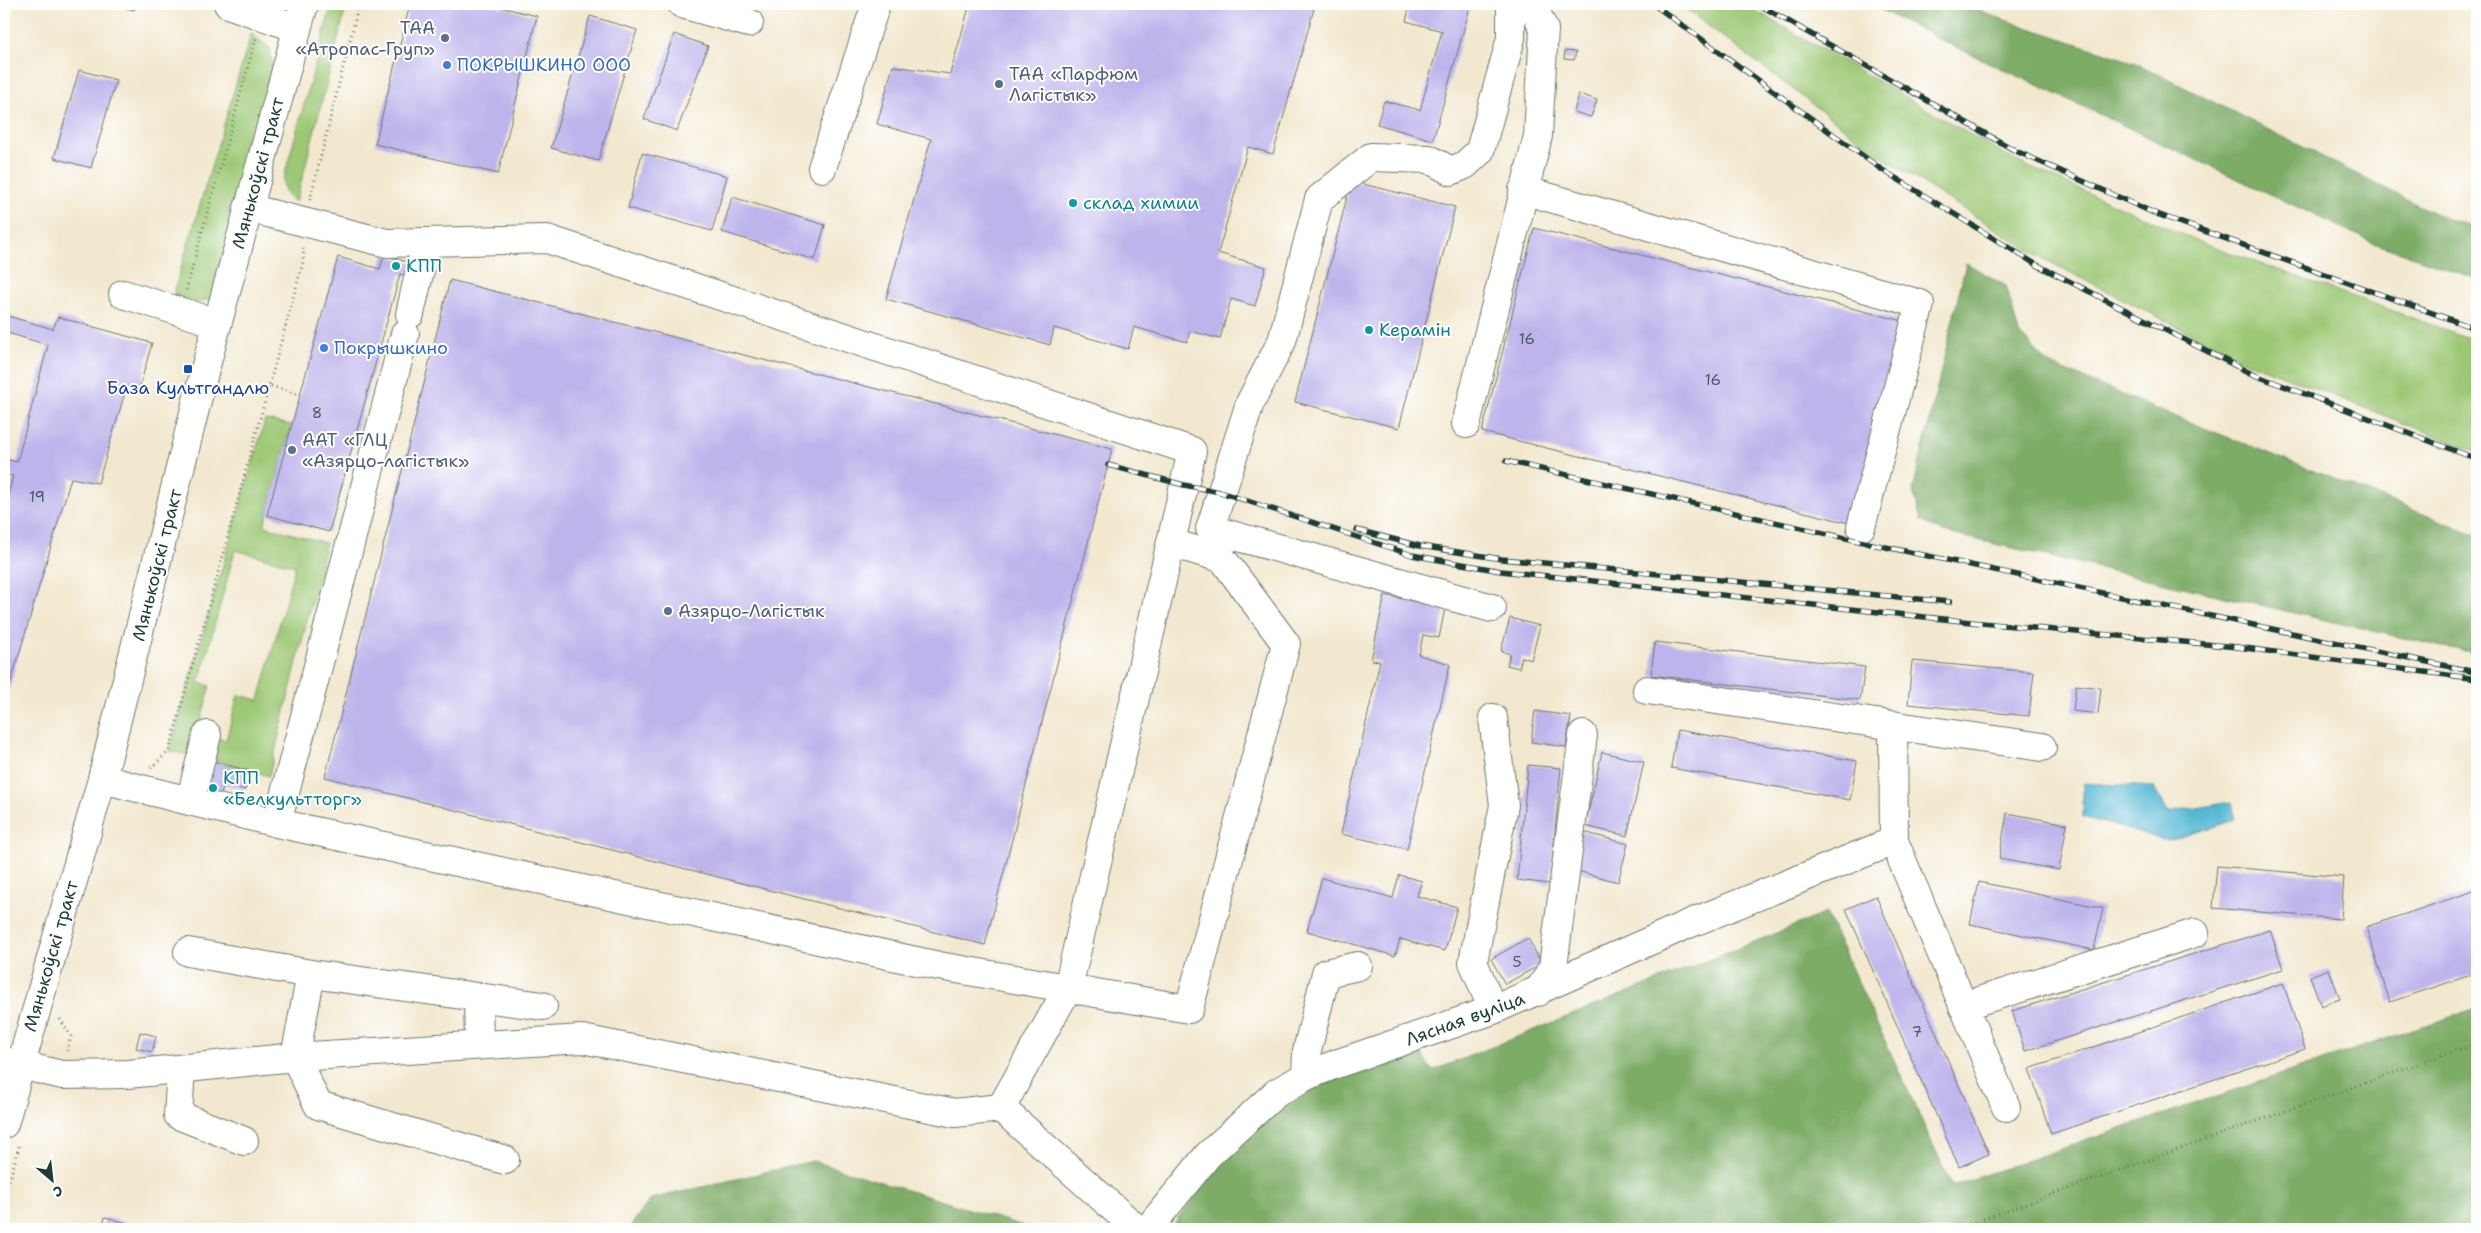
<svg xmlns="http://www.w3.org/2000/svg" width="2481" height="1233" viewBox="0 0 2481 1233" font-family="'Shantell Sans',sans-serif">
	<style>
		.green { fill: #9cc875; stroke: #5e8254 }
		.forest { fill: #7dac66; stroke: #4e744d }
		.water { fill: #53b7d2; stroke: #397a83 }
		.building { fill: #bdb4eb }
		.lines { fill: none; stroke-linecap: round; stroke-linejoin: round }
		.minor-casing { stroke: #69796a; stroke-width: 30 }
		.path { stroke: #69796a; stroke-width: 3; stroke-dasharray: 1 4; stroke-linecap: butt }
		.minor { stroke: #fff; stroke-width: 28 }
		.rail-casing { stroke: #1f3d34; stroke-width: 5.5 }
		.rail { stroke: #fff; stroke-width: 4; stroke-dasharray: 11; stroke-linecap: butt }
		.service-dot { fill: #5c6f8a; stroke: #fff; stroke-width: 2 }
		.shop-dot { fill: #3f7fe0; stroke: #fff; stroke-width: 2 }
		.culture-dot { fill: #0f9aa8; stroke: #fff; stroke-width: 2 }
		.transit-dot { fill: #1a4fb4; stroke: #fff; stroke-width: 2 }
		.labels { text-anchor: middle; stroke-width: 4; stroke-linejoin: round; paint-order: stroke }
		.number-label { font-size: 15px; fill: #465b62 }
		.service-label { font-size: 18px; fill: #4e5e75; stroke: #fff; text-anchor: start }
		.shop-label { font-size: 18px; fill: #366cbe; stroke: #fff; text-anchor: start }
		.street-label { font-size: 18px; fill: #1f3d34; stroke: #fff }
		.culture-label { font-size: 18px; fill: #0d838f; stroke: #fff; text-anchor: start }
		.transit-label { font-size: 18px; fill: #164399; stroke: #fff }
	</style>
	<rect width="100%" height="100%" fill="#fff"/>
	<filter id="ink" filterUnits="userSpaceOnUse"><feTurbulence type="fractalNoise" baseFrequency=".02" numOctaves="2"/><feDisplacementMap in="SourceGraphic" scale="10" xChannelSelector="R" yChannelSelector="G"/><feConvolveMatrix kernelMatrix="1 2 1 2 8 2 1 2 1" color-interpolation-filters="sRGB"/></filter>
	<filter id="wash" filterUnits="userSpaceOnUse"><feTurbulence type="fractalNoise" baseFrequency=".0096" numOctaves="4" result="noise"/><feDisplacementMap in="SourceGraphic" scale="20" xChannelSelector="R" yChannelSelector="G"/><feGaussianBlur stdDeviation="1.12" result="paint"/><feColorMatrix in="noise" values="0 0 0 0 0 0 0 0 0 0 0 0 0 0 0 0 0 1.4 0 .05"/><feComposite in="paint" operator="in"/></filter>
	<g filter="url(#wash)">
		<rect width="100%" height="100%" fill="#f2e8cf"/>
		<g class="green">
			<path d="M 332,4 L 347,4 L 296,202 L 285,193 L 283,180 Z"/>
			<path d="M 1679,4 L 1744,4 L 2018,162 L 2200,242 L 2477,341 L 2477,452 L 2245,361 L 2038,256 L 1888,161 Z"/>
			<path d="M 251,34 L 270,48 L 272,68 L 213,294 L 210,299 L 196,303 L 173,295 Z"/>
			<path d="M 265,420 L 292,425 L 264,526 L 326,543 L 269,776 L 205,759 L 210,736 L 226,740 L 238,695 L 259,700 L 295,566 L 235,550 L 199,683 L 210,686 L 198,733 L 197,757 L 169,751 Z"/>
		</g>
		<g class="forest">
			<path d="M 1869,4 L 1968,4 L 1990,15 L 2136,63 L 2448,220 L 2477,226 L 2477,279 L 2374,243 L 1943,41 Z"/>
			<path d="M 1966,263 L 2006,286 L 2019,333 L 2049,364 L 2161,411 L 2477,535 L 2477,653 L 2438,646 L 1943,532 L 1921,521 L 1913,491 Z"/>
			<path d="M 1826,913 L 1952,1186 L 2477,1008 L 2477,1229 L 1170,1229 L 1242,1135 L 1286,1099 L 1418,1047 L 1432,1071 Z"/>
			<path d="M 813,1161 L 1033,1229 L 628,1229 L 651,1199 Z"/>
		</g>
		<path class="water" d="M 2083,783 L 2154,787 L 2167,813 L 2231,802 L 2235,820 L 2168,841 L 2083,817 Z"/>
		<g id="blocks">
			<g class="building">
				<path d="M 111,4 L 136,4 L 134,10 Z"/>
				<path d="M 410,4 L 488,4 L 537,16 L 498,174 L 375,144 Z"/>
				<path d="M 970,4 L 1294,4 L 1314,9 L 1273,154 L 1248,147 L 1218,253 L 1266,267 L 1255,306 L 1231,299 L 1220,339 L 1190,331 L 1187,342 L 1134,327 L 1128,349 L 1054,328 L 1050,345 L 886,299 L 931,139 L 877,124 L 893,66 L 950,74 Z"/>
				<path d="M 1410,4 L 1471,4 L 1433,140 L 1377,124 L 1384,101 L 1420,110 L 1442,31 L 1406,21 Z"/>
				<path d="M 590,16 L 637,30 L 598,161 L 551,148 Z"/>
				<path d="M 674,34 L 708,46 L 677,131 L 644,119 Z"/>
				<path d="M 1565,51 L 1576,52 L 1574,60 L 1564,59 Z"/>
				<path d="M 79,70 L 116,80 L 91,168 L 54,158 Z"/>
				<path d="M 1579,94 L 1597,100 L 1591,117 L 1574,112 Z"/>
				<path d="M 642,153 L 727,176 L 712,231 L 628,208 Z"/>
				<path d="M 1351,181 L 1455,207 L 1399,428 L 1295,402 Z"/>
				<path d="M 732,197 L 825,225 L 815,260 L 722,232 Z"/>
				<path d="M 1534,228 L 1903,321 L 1853,524 L 1482,432 Z"/>
				<path d="M 384,255 L 411,263 L 407,276 L 400,274 L 329,532 L 267,515 L 338,257 L 380,269 Z"/>
				<path d="M 450,280 L 1112,449 L 985,945 L 325,777 Z"/>
				<path d="M 4,315 L 53,329 L 58,317 L 152,343 L 139,389 L 127,386 L 98,483 L 71,478 L 8,692 L 4,691 L 4,510 L 13,476 L 4,474 L 4,459 L 17,462 L 48,345 L 4,332 Z"/>
				<path d="M 1385,595 L 1445,608 L 1439,638 L 1423,635 L 1419,655 L 1450,664 L 1407,849 L 1341,834 L 1380,661 L 1371,660 Z"/>
				<path d="M 1510,618 L 1540,626 L 1531,660 L 1522,657 L 1519,668 L 1507,665 L 1510,654 L 1501,651 Z"/>
				<path d="M 1655,642 L 1865,667 L 1860,700 L 1651,675 Z"/>
				<path d="M 1912,661 L 2034,672 L 2029,716 L 1908,704 Z"/>
				<path d="M 2076,685 L 2101,688 L 2098,714 L 2073,711 Z"/>
				<path d="M 1535,711 L 1571,716 L 1566,747 L 1531,742 Z"/>
				<path d="M 1677,730 L 1857,761 L 1850,800 L 1671,768 Z"/>
				<path d="M 1602,752 L 1644,762 L 1627,836 L 1585,826 Z"/>
				<path d="M 212,761 L 250,771 L 245,790 L 224,784 L 220,798 L 203,793 Z"/>
				<path d="M 1528,765 L 1561,768 L 1550,884 L 1517,880 Z"/>
				<path d="M 2007,813 L 2067,824 L 2059,870 L 1999,859 Z"/>
				<path d="M 1580,831 L 1628,844 L 1618,882 L 1570,869 Z"/>
				<path d="M 2217,866 L 2344,877 L 2341,919 L 2213,908 Z"/>
				<path d="M 1399,875 L 1422,881 L 1417,896 L 1457,907 L 1445,951 L 1400,939 L 1395,956 L 1307,931 L 1322,878 L 1393,898 Z"/>
				<path d="M 1979,882 L 2103,908 L 2094,950 L 1970,924 Z"/>
				<path d="M 2477,890 L 2477,973 L 2390,1002 L 2366,927 Z"/>
				<path d="M 1876,896 L 1989,1154 L 1959,1167 L 1846,909 Z"/>
				<path d="M 2270,930 L 2283,969 L 2025,1051 L 2012,1011 Z"/>
				<path d="M 1528,938 L 1542,964 L 1505,984 L 1491,959 Z"/>
				<path d="M 2329,969 L 2340,999 L 2321,1006 L 2310,976 Z"/>
				<path d="M 2283,983 L 2305,1049 L 2051,1134 L 2029,1069 Z"/>
				<path d="M 140,1032 L 156,1036 L 152,1052 L 136,1048 Z"/>
				<path d="M 105,1217 L 149,1229 L 102,1229 Z"/>
			</g>
		</g>
	</g>
	<g filter="url(#ink)">
		<use href="#blocks" fill-opacity="0" stroke="#69796a" stroke-width="1"/>
		<g class="lines">
			<defs>
				<g id="minor">
					<path d="M 228,4 L 297,28"/>
					<path d="M 682,4 L 749,23"/>
					<path d="M 822,168 L 876,4"/>
					<path d="M 1523,190 L 1920,304 L 1861,527"/>
					<path d="M 248,208 L 387,243 L 547,239 L 1192,451 L 1068,988 L 1001,1108"/>
					<path d="M 123,294 L 217,323"/>
					<path d="M 410,314 L 426,243"/>
					<path d="M 405,334 L 277,823 L 939,966 L 1189,1009 L 1286,644 L 1222,558 L 1171,543"/>
					<path d="M 1466,424 L 1538,136 L 1544,29 L 1532,4"/>
					<path d="M 1492,608 L 1210,529 L 1250,403 L 1282,341 L 1319,199 L 1371,157 L 1429,159 L 1451,171 L 1465,165 L 1480,151 L 1511,38 L 1511,4"/>
					<path d="M 1647,690 L 2042,747"/>
					<path d="M 1493,718 L 1504,805 L 1473,962 L 1493,1010"/>
					<path d="M 1893,725 L 1894,841"/>
					<path d="M 102,779 L 277,823"/>
					<path d="M 190,801 L 207,735"/>
					<path d="M 188,952 L 311,974 L 543,1006"/>
					<path d="M 311,974 L 295,1057 L 318,1105 L 505,1160"/>
					<path d="M 1538,992 L 1553,967 L 1583,735"/>
					<path d="M 478,997 L 479,1045"/>
					<path d="M 1963,1006 L 2195,933"/>
					<path d="M 4,1061 L 62,1075 L 128,1074 L 295,1057 L 582,1039 L 955,1113 L 1001,1108 L 1137,1229"/>
					<path d="M 181,1069 L 178,1115 L 244,1141"/>
					<path d="M 1306,1076 L 1307,1051 L 1326,973 L 1358,966"/>
					<path d="M 4,1124 L 102,779 L 204,373 L 304,4"/>
					<path d="M 1148,1229 L 1208,1155 L 1276,1093 L 1306,1076 L 1336,1064 L 1493,1010 L 1686,925 L 1894,841 L 2006,1107"/>
				</g>
			</defs>
			<use href="#minor" class="minor-casing"/>
			<g class="path">
				<path d="M 310,200 L 359,4"/>
				<path d="M 186,290 L 256,38"/>
				<path d="M 271,386 L 300,395"/>
				<path d="M 151,768 L 169,751 L 303,262 L 304,245"/>
				<path d="M 60,1019 L 71,1036 L 67,1051"/>
				<path d="M 4,1200 L 20,1143"/>
				<path d="M 1955,1229 L 2477,1043"/>
			</g>
			<use href="#minor" class="minor"/>
			<defs>
				<g id="rail">
					<path d="M 1653,4 L 1881,169 L 2037,265 L 2252,374 L 2477,459"/>
					<path d="M 1758,4 L 2016,151 L 2154,213 L 2477,329"/>
					<path d="M 1506,461 L 1881,546 L 2475,672"/>
					<path d="M 1108,465 L 1184,485 L 1220,492 L 1412,555 L 1501,571 L 1971,622 L 2237,647 L 2477,679"/>
					<path d="M 1357,530 L 1420,546 L 1502,559 L 1950,602"/>
				</g>
			</defs>
			<use href="#rail" class="rail-casing"/>
			<use href="#rail" class="rail"/>
		</g>
	</g>
	<g class="service-dot">
		<circle cx="445" cy="38" r="5"/>
		<circle cx="999" cy="84" r="5"/>
		<circle cx="292" cy="450" r="5"/>
		<circle cx="668" cy="611" r="5"/>
	</g>
	<g class="shop-dot">
		<circle cx="447" cy="65" r="5"/>
		<circle cx="324" cy="348" r="5"/>
	</g>
	<g class="culture-dot">
		<circle cx="1073" cy="203" r="5"/>
		<circle cx="396" cy="266" r="5"/>
		<circle cx="1369" cy="330" r="5"/>
		<circle cx="213" cy="788" r="5"/>
	</g>
	<rect class="transit-dot" x="183" y="364" width="10" height="10" rx="2.5"/>
	<g class="labels">
		<g class="number-label">
			<text x="1527" y="344">16</text>
			<text x="1713" y="385">16</text>
			<text x="317" y="418">8</text>
			<text x="37" y="502">19</text>
			<text x="1517" y="967">5</text>
			<text x="1917" y="1037">7</text>
		</g>
		<g class="service-label">
			<text x="435" y="34" text-anchor="end">ТАА<tspan x="435" dy="21">«Атропас-Груп»</tspan></text>
			<text x="1009" y="80">ТАА «Парфюм<tspan x="1009" dy="21">Лагістык»</tspan></text>
			<text x="302" y="446">ААТ «ГЛЦ<tspan x="302" dy="21">«Азярцо-лагістык»</tspan></text>
			<text x="678" y="617">Азярцо-Лагістык</text>
		</g>
		<g class="shop-label">
			<text x="457" y="71">ПОКРЫШКИНО ООО</text>
			<text x="334" y="354">Покрышкино</text>
		</g>
		<g class="street-label">
			<text transform="translate(258 173) rotate(-75)" y="6">Мянькоўскі тракт</text>
			<text transform="translate(157 565) rotate(-76)" y="6">Мянькоўскі тракт</text>
			<text transform="translate(51 956) rotate(-74)" y="6">Мянькоўскі тракт</text>
			<text transform="translate(1465 1019) rotate(-20)" y="6">Лясная вуліца</text>
		</g>
		<g class="culture-label">
			<text x="1083" y="209">склад химии</text>
			<text x="406" y="272">КПП</text>
			<text x="1379" y="336">Керамін</text>
			<text x="223" y="784">КПП<tspan x="223" dy="21">«Белкультторг»</tspan></text>
		</g>
		<g class="transit-label">
			<text x="188" y="394">База Культгандлю</text>
		</g>
	</g>
	<rect width="2481" height="1233" fill="none" stroke="#fff" stroke-width="20"/>
	<g transform="translate(52 1180) rotate(152)" stroke="#ffffff" stroke-width="4" paint-order="stroke">
	<path d="M0-4L9 19L0 12L-9 19Z" fill="#1f3d34"/>
	<text y="-8" font-size="14" font-weight="bold" text-anchor="middle" fill="#1f3d34">С</text>
	</g>
</svg>
